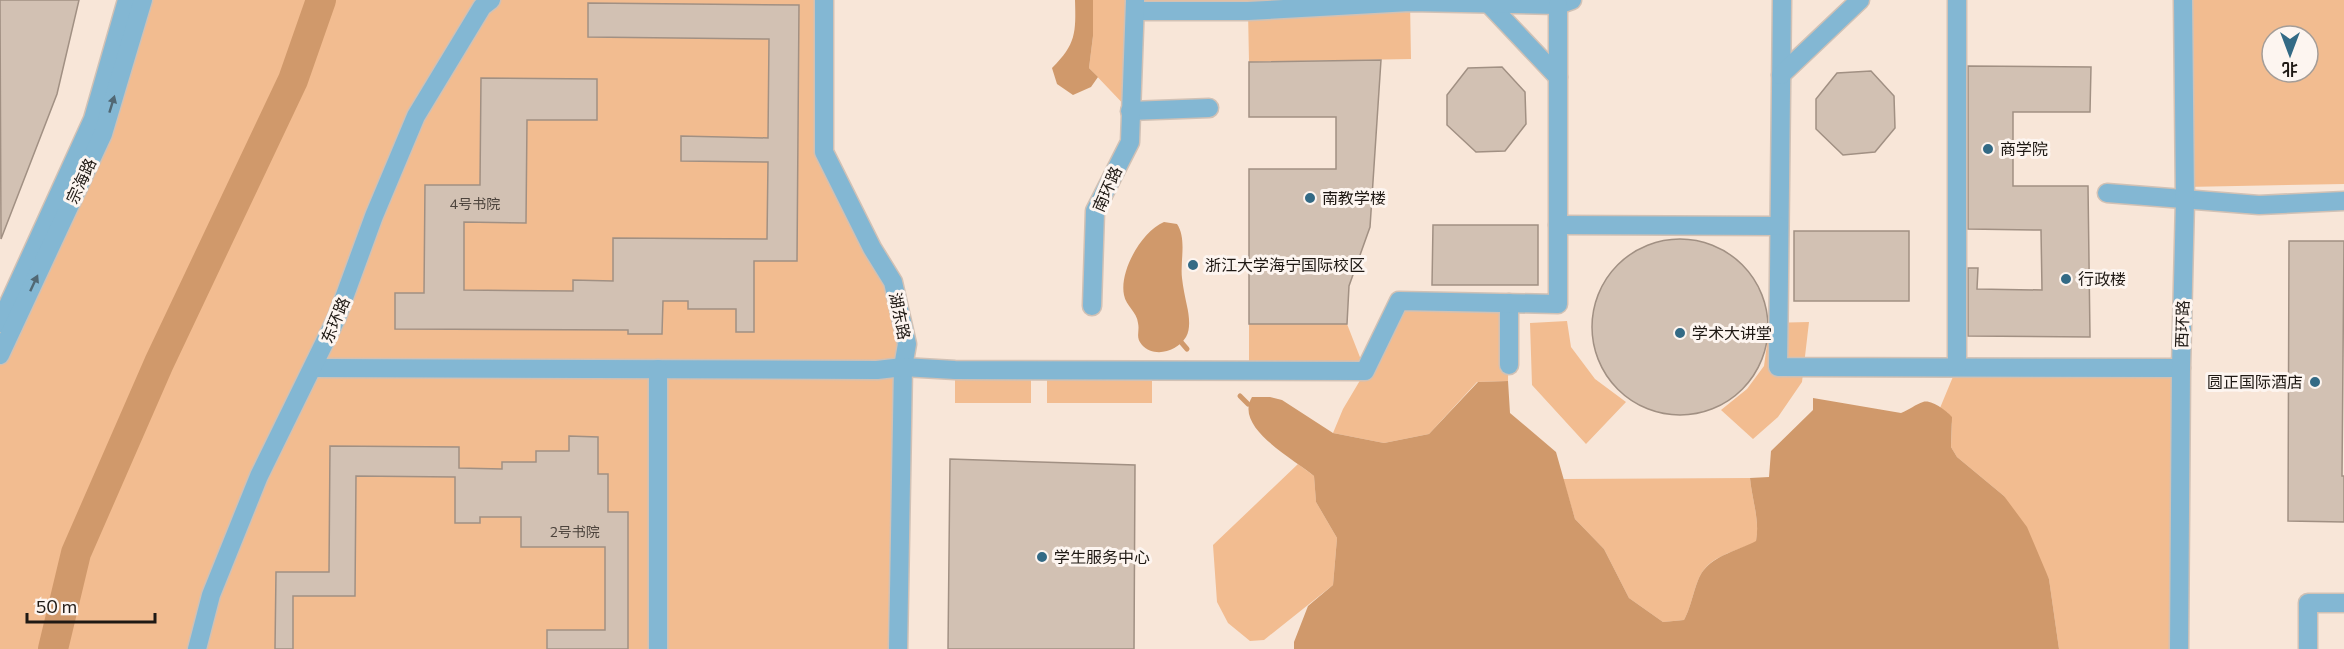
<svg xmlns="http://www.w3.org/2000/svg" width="2344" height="649" viewBox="0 0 2344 649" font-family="Commissioner,'Noto Sans SC',sans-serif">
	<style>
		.green { fill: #f2bc90; fill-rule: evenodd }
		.water { fill: #d0996b }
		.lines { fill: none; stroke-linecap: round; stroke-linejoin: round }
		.stream { stroke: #d0996b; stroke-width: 5 }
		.river { stroke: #d0996b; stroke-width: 30 }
		.building { fill: #d2c1b3; stroke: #a19083; stroke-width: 1.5 }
		.minor-casing { stroke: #d1c1b5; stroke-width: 21 }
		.minor { stroke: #83b7d3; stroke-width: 18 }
		.oneway { fill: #516874 }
		.poi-dot { fill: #336a85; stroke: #fdf5f0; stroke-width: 2 }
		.labels { text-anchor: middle; stroke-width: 6; stroke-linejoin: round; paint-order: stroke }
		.number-label { font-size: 14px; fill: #4c433c }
		.poi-label { font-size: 16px; fill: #1f1914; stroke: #fdf5f0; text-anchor: start }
		.street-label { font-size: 16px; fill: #1f1914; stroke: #fdf5f0 }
	</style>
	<rect width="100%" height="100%" fill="#f8e6d8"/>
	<g class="green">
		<path d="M 143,0 L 824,0 L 824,152 L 872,248 L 907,344 L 898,649 L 628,649 L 628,513 L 595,512 L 590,474 L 598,459 L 598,437 L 570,436 L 569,451 L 537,451 L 536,462 L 502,462 L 502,516 L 521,517 L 605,547 L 605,630 L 548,630 L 547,649 L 293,649 L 293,596 L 355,596 L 356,476 L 455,477 L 455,523 L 480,522 L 481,475 L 331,446 L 329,572 L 276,572 L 275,649 L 0,649 L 0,355 Z"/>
		<path d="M 1093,0 L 1572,0 L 1410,2 L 1411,59 L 1249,62 L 1248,11 L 1136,11 L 1130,111 L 1089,68 L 1093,36 Z"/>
		<path d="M 2185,0 L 2344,0 L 2344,184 L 2185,187 ZM 2272,36 L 2308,36 L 2308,72 L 2272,72 Z"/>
		<path d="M 1399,301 L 1509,303 L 1508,381 L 1477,382 L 1429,434 L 1384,443 L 1333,433 L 1343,409 L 1365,372 L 1249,371 L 1249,324 L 1347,324 L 1365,370 Z"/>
		<path d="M 1567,321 L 1571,347 L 1595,379 L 1626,402 L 1586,444 L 1532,385 L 1530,323 Z"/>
		<path d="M 1809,322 L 1802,382 L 1778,417 L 1753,439 L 1721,410 L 1747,389 L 1764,366 L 1770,323 Z"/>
		<path d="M 1957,367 L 2181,368 L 2179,649 L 2059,649 L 2049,579 L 2004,496 L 1957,457 L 1951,447 L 1952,424 L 1948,413 L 1940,408 Z"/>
		<rect x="955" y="370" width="76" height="33"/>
		<path d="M 1047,370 L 1152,371 L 1152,403 L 1047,403 Z"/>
		<path d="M 1298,464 L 1314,476 L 1316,502 L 1337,538 L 1333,585 L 1264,640 L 1250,641 L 1228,623 L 1217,602 L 1213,545 Z"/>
		<path d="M 1750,478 C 1752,500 1760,520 1756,542 C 1739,550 1714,555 1703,571 C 1695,581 1692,606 1684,620 L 1663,622 L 1629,598 L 1604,549 L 1575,519 L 1563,479 Z"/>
	</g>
	<g class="water">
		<path d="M 1075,0 L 1093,0 L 1093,36 L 1089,68 L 1098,77 L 1091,87 L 1073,95 L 1057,84 L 1052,68 C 1076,44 1076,33 1075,0 Z"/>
		<path d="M 1164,222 L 1177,224 C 1187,239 1180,261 1182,278 C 1183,287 1185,297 1187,306 C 1189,315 1191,329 1186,337 C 1177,352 1154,358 1142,345 C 1135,337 1140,332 1138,323 C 1137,312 1126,306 1124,295 C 1119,271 1142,231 1164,222 Z"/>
		<path d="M 1508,381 L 1510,413 L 1556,452 L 1575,519 L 1604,549 L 1629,598 L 1663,622 L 1684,620 C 1692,606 1695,581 1703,571 C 1715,555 1739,550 1756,541 C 1760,520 1752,500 1750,478 L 1769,477 L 1771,451 L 1813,410 L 1813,398 L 1901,413 C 1909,410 1916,404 1923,402 C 1931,399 1947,411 1952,417 L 1951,447 L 1957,457 L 2004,496 L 2027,527 L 2049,579 L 2059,649 L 1294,649 L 1294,642 L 1308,606 L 1333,585 L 1337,538 L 1316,502 L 1314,476 C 1296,460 1233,428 1252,397 L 1270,397 L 1282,400 L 1333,433 L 1384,443 L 1429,434 L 1478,382 Z"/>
	</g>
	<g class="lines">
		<g class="stream">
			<path d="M 1181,342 L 1187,349"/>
			<path d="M 1240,396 L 1248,404"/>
		</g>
		<path class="river" d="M 53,649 L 76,553 L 159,363 L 293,80 L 321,0"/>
	</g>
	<g class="building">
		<path d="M 0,0 L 79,0 L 57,94 L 1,239 Z"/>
		<path d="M 588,3 L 799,5 L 797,261 L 754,261 L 754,332 L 736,332 L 736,309 L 688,309 L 688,301 L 663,301 L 662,334 L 628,334 L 628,330 L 395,329 L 395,293 L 424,293 L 425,185 L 480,185 L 481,78 L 597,79 L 597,120 L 527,120 L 526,223 L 464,222 L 464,290 L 573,291 L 573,280 L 613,281 L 613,238 L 767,239 L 768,162 L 681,161 L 681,136 L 768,138 L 769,39 L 588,37 Z"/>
		<path d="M 1381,60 L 1370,227 L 1349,286 L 1347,324 L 1249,324 L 1249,169 L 1336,169 L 1336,117 L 1249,117 L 1249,62 Z"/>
		<path d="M 1968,66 L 2091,67 L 2090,112 L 2013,112 L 2013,186 L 2088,186 L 2090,337 L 1968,336 L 1968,268 L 1978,268 L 1977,289 L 2042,290 L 2041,230 L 1968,229 Z"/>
		<path d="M 1502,67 L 1525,92 L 1526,124 L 1505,151 L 1476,152 L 1447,125 L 1447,95 L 1468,68 Z"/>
		<path d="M 1871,71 L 1894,96 L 1895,128 L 1875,152 L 1843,155 L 1816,129 L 1816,99 L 1837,73 Z"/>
		<path d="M 1433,225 L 1538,225 L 1538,285 L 1432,285 Z"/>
		<rect x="1794" y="231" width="115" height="70"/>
		<circle cx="1680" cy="327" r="88"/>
		<path d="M 2289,241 L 2344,241 L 2342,476 L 2344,476 L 2344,522 L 2288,521 Z"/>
		<path d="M 569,436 L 598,437 L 598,474 L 608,474 L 608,512 L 628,512 L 628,649 L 547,649 L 547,630 L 605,630 L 605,547 L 521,547 L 521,517 L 480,517 L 480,523 L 455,523 L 455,477 L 356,476 L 355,596 L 293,596 L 293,649 L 275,649 L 276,572 L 329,572 L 330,446 L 459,447 L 459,468 L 502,469 L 502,462 L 536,462 L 536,451 L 569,451 Z"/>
		<path d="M 950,459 L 1135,465 L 1134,649 L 948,649 Z"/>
	</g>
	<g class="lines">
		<defs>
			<g id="minor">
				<path d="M 824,0 L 824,152 L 872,248 L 893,282 L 907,344 L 903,367 L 898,649"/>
				<path d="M 1782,0 L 1778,367 L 2181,368"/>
				<path d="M 1957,0 L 1957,367"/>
				<path d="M 1488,3 L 1558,77"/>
				<path d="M 1136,11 L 1248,11 L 1410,2 L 1558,5 L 1572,0"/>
				<path d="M 1781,75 L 1860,0"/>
				<path d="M 1130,111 L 1209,108"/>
				<path d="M 2107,193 L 2259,205 L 2344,201"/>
				<path d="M 1558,225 L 1779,226"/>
				<path d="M 1509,303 L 1509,365"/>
				<path d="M 1092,306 L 1095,211 L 1130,142 L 1135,1"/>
				<path d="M 0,323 L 93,119 L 127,0"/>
				<path d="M 0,355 L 103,134 L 143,0"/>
				<path d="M 314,368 L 877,370 L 903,367 L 955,370 L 1365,371 L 1399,301 L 1558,304 L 1558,5"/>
				<path d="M 658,369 L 658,649"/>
				<path d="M 197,649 L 211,595 L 259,476 L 337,317 L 374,216 L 416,116 L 482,7 L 491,0"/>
				<path d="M 2179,649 L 2181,368 L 2185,200 L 2183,0"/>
				<path d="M 2308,649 L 2308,603 L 2344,603"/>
			</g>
		</defs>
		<use href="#minor" class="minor-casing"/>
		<use href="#minor" class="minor"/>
	</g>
	<defs><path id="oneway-solid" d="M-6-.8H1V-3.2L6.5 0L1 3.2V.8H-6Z" transform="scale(1.5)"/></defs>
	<g class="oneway">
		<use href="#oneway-solid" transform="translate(112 104) rotate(-73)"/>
		<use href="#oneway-solid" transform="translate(34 283) rotate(-65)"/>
	</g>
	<g class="poi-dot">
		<circle cx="1988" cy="149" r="6"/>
		<circle cx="1310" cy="198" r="6"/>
		<circle cx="1193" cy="265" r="6"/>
		<circle cx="2066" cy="279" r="6"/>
		<circle cx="1680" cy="333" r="6"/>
		<circle cx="2315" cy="382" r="6"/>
		<circle cx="1042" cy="557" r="6"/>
	</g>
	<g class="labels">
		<g class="number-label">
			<text x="475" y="209">4号书院</text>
			<text x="575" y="537">2号书院</text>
		</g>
		<g class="poi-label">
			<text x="2000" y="155">商学院</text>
			<text x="1322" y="204">南教学楼</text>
			<text x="1205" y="271">浙江大学海宁国际校区</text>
			<text x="2078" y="285">行政楼</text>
			<text x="1692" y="339">学术大讲堂</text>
			<text x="2303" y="388" text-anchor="end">圆正国际酒店</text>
			<text x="1054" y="563">学生服务中心</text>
		</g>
		<g class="street-label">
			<text transform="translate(81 181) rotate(-65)" y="6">宗海路</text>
			<text transform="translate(1107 189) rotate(-66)" y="6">南环路</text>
			<text transform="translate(900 316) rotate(78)" y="6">湖东路</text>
			<text transform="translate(335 320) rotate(-67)" y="6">东环路</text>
			<text transform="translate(2182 324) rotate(-88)" y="6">西环路</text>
		</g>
	</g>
	<g transform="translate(2290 54) rotate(180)"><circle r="28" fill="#fdf5f0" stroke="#a49d98" stroke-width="1.5"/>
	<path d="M0-4.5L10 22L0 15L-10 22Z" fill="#336a85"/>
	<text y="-9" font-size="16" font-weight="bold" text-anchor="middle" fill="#1f1914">北</text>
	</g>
	<path d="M27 613v9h128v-9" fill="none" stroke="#1f1914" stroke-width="3"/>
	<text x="36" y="613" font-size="18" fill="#1f1914" stroke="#fdf5f0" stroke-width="4.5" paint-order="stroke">50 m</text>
</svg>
